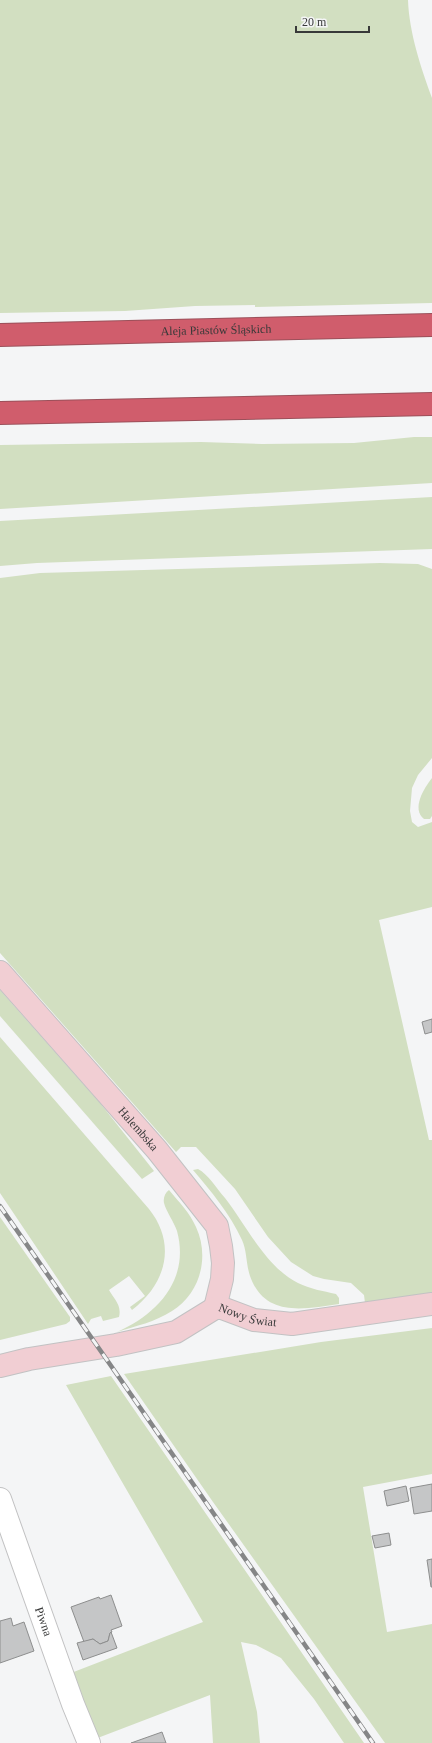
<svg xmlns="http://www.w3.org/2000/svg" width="432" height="1743" viewBox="0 0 432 1743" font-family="'Times New Roman',serif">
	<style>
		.green { fill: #d2dfc1 }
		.building { fill: #c5c6c7; stroke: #8d8e8e }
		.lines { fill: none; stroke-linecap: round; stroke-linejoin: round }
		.street-casing { stroke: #c2c2c3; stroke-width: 24 }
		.secondary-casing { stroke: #c2c2c3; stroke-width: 24 }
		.highway-casing { stroke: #9b505a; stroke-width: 24 }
		.street { stroke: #fff; stroke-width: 22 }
		.secondary { stroke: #f1ced3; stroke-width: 22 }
		.highway { stroke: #d05d6c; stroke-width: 22 }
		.rail-casing { stroke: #858687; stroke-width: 4.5 }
		.rail { stroke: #f4f5f6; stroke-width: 3; stroke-dasharray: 9; stroke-linecap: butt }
		.labels { text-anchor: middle; stroke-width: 3; stroke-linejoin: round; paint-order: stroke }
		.street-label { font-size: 12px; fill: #383939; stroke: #f4f5f6 }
	</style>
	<rect width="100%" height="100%" fill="#f4f5f6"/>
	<g class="green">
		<path d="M 0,0 L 408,0 C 409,32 421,68 432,98 L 432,303 L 255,307 L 255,305 L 195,306 L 125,311 L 0,313 Z"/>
		<path d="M 414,437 L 432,437 L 432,483 L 0,509 L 0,445 L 201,442 L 262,444 L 354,443 Z"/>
		<path d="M 432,497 L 432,549 L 37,563 L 0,566 L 0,521 Z"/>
		<path d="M 380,563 L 418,564 L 432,569 L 432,758 L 418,775 L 412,788 L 410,811 L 412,822 L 418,827 L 432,822 L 432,907 L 379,920 L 429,1140 L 432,1140 L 432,1294 L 365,1303 L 364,1295 L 351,1283 L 324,1279 L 313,1276 L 291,1262 L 268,1237 L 235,1189 L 196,1147 L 181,1147 L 176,1152 L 0,953 L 0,578 L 40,573 Z"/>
		<path d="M 432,778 L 432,816 L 430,819 L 424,819 C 411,809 424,788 432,778 Z"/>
		<path d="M 0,990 L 100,1103 L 154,1171 L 142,1179 L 0,1016 Z"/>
		<path d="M 0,1037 L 149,1209 C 177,1244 166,1284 132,1310 L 130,1307 L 145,1296 L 129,1276 L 109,1290 C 114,1299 122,1305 119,1317 L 103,1321 L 101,1316 L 91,1319 L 88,1324 L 0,1193 Z"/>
		<path d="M 198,1169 C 208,1174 217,1189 225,1198 C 246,1225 266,1267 298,1283 C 310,1289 323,1291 336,1294 L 339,1298 L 339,1304 C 304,1309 265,1318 250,1276 C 246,1264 247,1251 242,1240 C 230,1214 211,1191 193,1170 Z"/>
		<path d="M 169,1190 C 179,1202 190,1213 196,1227 C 210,1257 200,1294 172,1311 C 155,1322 136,1326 117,1332 C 158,1314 190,1279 177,1231 C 174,1222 166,1211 164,1203 C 163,1198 165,1193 169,1190 Z"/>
		<path d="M 0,1217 L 70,1317 L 70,1321 L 66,1324 L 0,1340 Z"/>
		<path d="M 432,1328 L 432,1474 L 363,1487 L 387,1632 L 432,1624 L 432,1743 L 385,1743 L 213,1502 L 124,1374 L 321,1342 Z"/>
		<path d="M 111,1376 L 364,1743 L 344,1743 L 314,1699 L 281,1658 L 256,1645 L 241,1642 L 257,1712 L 260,1743 L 213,1743 L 210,1695 L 95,1739 L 71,1673 L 203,1622 L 66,1385 Z"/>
	</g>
	<g class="building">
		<path d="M 432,1019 L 432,1032 L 425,1034 L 422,1022 Z"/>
		<path d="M 432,1484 L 432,1511 L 414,1514 L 410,1488 Z"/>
		<path d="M 406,1486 L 409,1501 L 387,1506 L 384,1491 Z"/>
		<path d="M 389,1533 L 391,1545 L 375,1548 L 372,1536 Z"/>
		<path d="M 432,1559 L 432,1587 L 431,1587 L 427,1560 Z"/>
		<path d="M 111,1595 L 122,1626 L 111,1630 L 112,1632 L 110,1633 L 108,1641 L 100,1644 L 93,1639 L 84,1642 L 71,1607 L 99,1597 L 100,1599 Z"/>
		<path d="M 11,1618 L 13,1626 L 24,1622 L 34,1651 L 0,1663 L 0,1621 Z"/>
		<path d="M 111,1632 L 117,1648 L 83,1660 L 77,1643 L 93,1639 L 100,1644 L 108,1641 L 110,1633 Z"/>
		<path d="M 162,1732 L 166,1743 L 131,1743 Z"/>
	</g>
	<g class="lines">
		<defs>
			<g id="street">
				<path id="s1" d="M 0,1499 L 73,1704 L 89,1743"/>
			</g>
			<g id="secondary">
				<path id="s2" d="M 0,972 L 157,1150 L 217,1226 L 221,1246 L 223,1263 L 222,1279 L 215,1308"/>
				<path id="s3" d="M 0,1366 L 29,1359 L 116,1345 L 176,1332 L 215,1308 L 222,1308 L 254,1320 L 292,1324 L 432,1304"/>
			</g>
			<g id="highway">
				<path id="s4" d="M 0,335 L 432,325"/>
				<path d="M 0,413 L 432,404"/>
			</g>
		</defs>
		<use href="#street" class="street-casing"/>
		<use href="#secondary" class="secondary-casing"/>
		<use href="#highway" class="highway-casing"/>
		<use href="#street" class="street"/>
		<use href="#secondary" class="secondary"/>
		<use href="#highway" class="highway"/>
		<defs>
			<path id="rail" d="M 0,1206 L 373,1743"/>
		</defs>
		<use href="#rail" class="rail-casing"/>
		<use href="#rail" class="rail"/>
	</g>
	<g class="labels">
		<g class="street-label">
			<text dy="4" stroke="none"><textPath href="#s4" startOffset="216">Aleja Piastów Śląskich</textPath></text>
			<text dy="4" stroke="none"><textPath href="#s2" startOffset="209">Halembska</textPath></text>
			<text dy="4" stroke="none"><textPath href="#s3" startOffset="259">Nowy Świat</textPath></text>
			<text dy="4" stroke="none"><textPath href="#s1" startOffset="130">Piwna</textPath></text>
		</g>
	</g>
	<path d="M296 26v6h73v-6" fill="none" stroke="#383939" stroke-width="2"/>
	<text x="302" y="26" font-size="12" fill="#383939" stroke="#f4f5f6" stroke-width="3" paint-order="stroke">20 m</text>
</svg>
